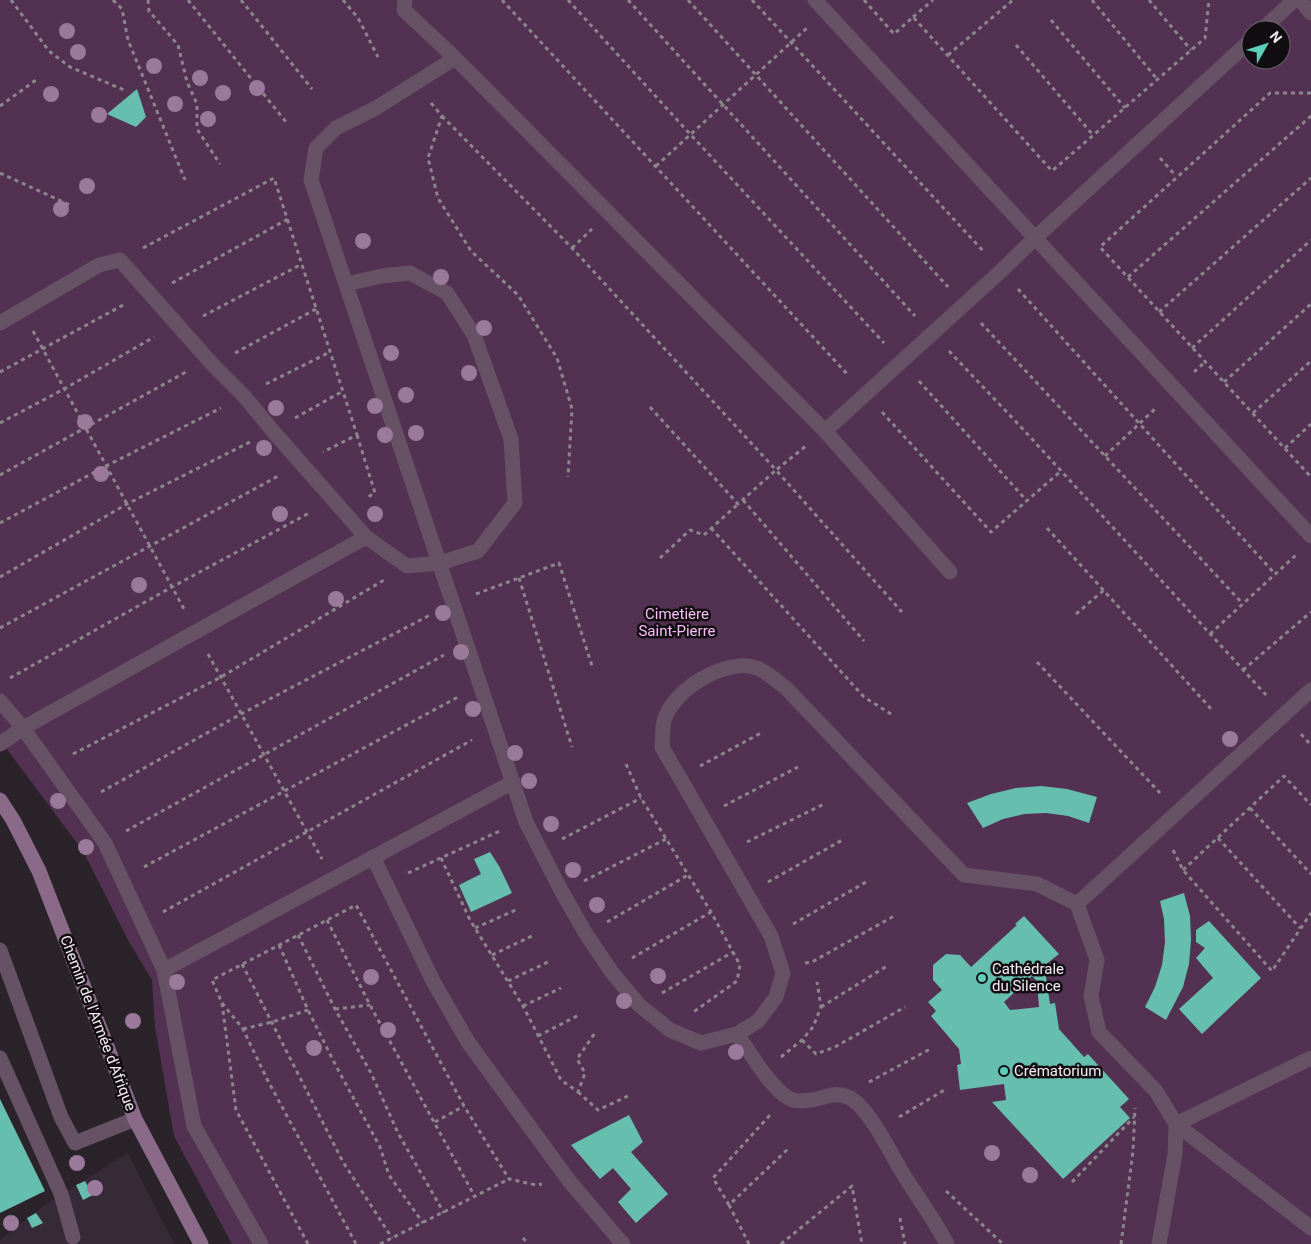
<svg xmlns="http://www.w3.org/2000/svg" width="1311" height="1244" viewBox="0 0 1311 1244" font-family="Roboto,sans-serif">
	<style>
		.built { fill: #372a37 }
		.green { fill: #533152; fill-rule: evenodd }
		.building { fill: #66beae; fill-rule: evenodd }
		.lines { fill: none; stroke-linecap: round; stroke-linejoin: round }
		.path { stroke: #8c868c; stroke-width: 3; stroke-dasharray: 4 4; stroke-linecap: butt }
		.lane { stroke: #665165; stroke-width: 15 }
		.secondary { stroke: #8a6a88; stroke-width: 15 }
		.tree { fill: #9b799a }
		.poi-dot { fill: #5ccebb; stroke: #110d11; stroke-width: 2 }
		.labels { text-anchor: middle; stroke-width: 5; stroke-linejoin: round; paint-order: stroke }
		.park-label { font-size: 15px; fill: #f7bff5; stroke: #110d11 }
		.poi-label { font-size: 15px; fill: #f2ecf2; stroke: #110d11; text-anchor: start }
		.street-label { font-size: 15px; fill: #f2ecf2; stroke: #110d11 }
	</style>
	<rect width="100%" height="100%" fill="#2a232a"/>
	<path class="built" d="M 128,1153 L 174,1244 L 0,1244 L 0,1240 L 42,1207 Z"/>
	<path class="green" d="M 0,0 L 1311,0 L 1311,1244 L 232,1244 L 174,1136 L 155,1027 L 152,980 L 128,940 L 83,851 L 0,740 ZM 1251,30 L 1281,30 L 1281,60 L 1251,60 Z"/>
	<g class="building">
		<path d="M 137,89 L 146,117 L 136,127 L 107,114 Z"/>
		<path d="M 1041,786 L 1067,789 L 1097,797 L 1089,823 L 1068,816 L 1046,813 L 1024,814 L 1003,819 L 983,828 L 967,803 L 991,794 L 1016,788 Z"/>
		<path d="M 490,852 L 499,866 L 512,893 L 471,912 L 459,885 L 481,874 L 474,859 Z"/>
		<path d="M 1184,893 L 1190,916 L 1191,940 L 1189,964 L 1183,987 L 1166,1020 L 1145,1007 L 1155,987 L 1162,965 L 1165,942 L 1164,919 L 1160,901 Z"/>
		<path d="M 1024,916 L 1059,954 L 1040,969 L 1046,977 L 1050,1004 L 1055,1003 L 1059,1029 L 1084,1057 L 1088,1054 L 1129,1099 L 1120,1107 L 1130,1118 L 1063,1179 L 992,1102 L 1006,1100 L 1004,1084 L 960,1090 L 957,1065 L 961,1064 L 959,1049 L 931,1016 L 936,1011 L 928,1002 L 942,990 L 933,980 L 933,965 L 946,954 L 960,955 L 971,967 L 1017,925 L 1015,924 ZM 1032,976 L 1037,981 L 1039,1007 L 1010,1010 L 1004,1002 Z"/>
		<path d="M 1209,921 L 1261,978 L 1202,1034 L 1179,1009 L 1213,978 L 1196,958 L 1205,948 L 1196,942 L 1196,930 Z"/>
		<path d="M 0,1099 L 45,1191 L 0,1213 Z"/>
		<path d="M 629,1115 L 643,1142 L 631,1152 L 668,1194 L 636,1223 L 618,1202 L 631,1189 L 613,1168 L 600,1179 L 571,1145 Z"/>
		<path d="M 85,1181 L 93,1195 L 83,1200 L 76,1185 Z"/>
		<path d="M 36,1213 L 43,1223 L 32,1228 L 27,1218 Z"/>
	</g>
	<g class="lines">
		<g class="path">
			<path d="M 11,0 L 49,51 L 70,67 L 124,90"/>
			<path d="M 113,0 L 122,9 L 128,40 L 185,180"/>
			<path d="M 148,0 L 149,11 L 178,45 L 187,82 L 197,104 L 197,129 L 220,164"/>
			<path d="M 188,0 L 286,122"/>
			<path d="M 241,0 L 312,89"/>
			<path d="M 343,0 L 358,18 L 378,57"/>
			<path d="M 502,0 L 849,376"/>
			<path d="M 568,0 L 690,134 L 884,343"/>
			<path d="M 628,0 L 915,316"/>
			<path d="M 688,0 L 948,287"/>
			<path d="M 752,0 L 985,253"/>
			<path d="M 864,0 L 894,34 L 913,17 L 1052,171 L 1205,38 L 1209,0"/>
			<path d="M 1092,0 L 1157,79"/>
			<path d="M 1149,0 L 1191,50"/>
			<path d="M 913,17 L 933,0"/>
			<path d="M 1051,20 L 1125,108"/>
			<path d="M 1016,45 L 1093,135"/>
			<path d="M 948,55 L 1013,0"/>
			<path d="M 1311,93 L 1270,93 L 1100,247 L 1311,477"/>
			<path d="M 431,103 L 442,116 L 428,158 L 438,198 L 471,251 L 518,295 L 557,358 L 572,409 L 568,477"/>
			<path d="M 0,106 L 36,80"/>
			<path d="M 442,116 L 572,248 L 776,470 L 806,446"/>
			<path d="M 1160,158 L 1176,176"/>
			<path d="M 656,166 L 808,27"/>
			<path d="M 0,173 L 72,206"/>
			<path d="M 143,248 L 274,178 L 357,435 L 323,452"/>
			<path d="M 572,248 L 592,229"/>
			<path d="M 1128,277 L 1311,116"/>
			<path d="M 172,283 L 288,219"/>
			<path d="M 1018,289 L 1275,574"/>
			<path d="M 1159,312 L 1311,178"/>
			<path d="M 203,316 L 302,264"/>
			<path d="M 981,323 L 1243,604"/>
			<path d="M 33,331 L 184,609"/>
			<path d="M 1192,348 L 1311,240"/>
			<path d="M 949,351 L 1021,427 L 1267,696"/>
			<path d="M 235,353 L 316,309"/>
			<path d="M 0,372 L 125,304"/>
			<path d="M 1194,372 L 1205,362"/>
			<path d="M 919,381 L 1027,501"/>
			<path d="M 1224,382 L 1311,304"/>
			<path d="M 266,384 L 330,352"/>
			<path d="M 650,407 L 738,504 L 776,470 L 902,612"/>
			<path d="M 882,412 L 991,532 L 1061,471"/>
			<path d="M 1253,413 L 1311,361"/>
			<path d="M 295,418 L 343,391"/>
			<path d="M 0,423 L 64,389 L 154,337"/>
			<path d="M 357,435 L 375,493 L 366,498"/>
			<path d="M 1285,448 L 1311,424"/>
			<path d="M 1105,456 L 1157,407"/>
			<path d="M 0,475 L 186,372"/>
			<path d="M 743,500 L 864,641"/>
			<path d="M 0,523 L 106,466 L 221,408"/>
			<path d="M 711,528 L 864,697 L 891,714"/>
			<path d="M 1047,528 L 1213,711"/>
			<path d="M 660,558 L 690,530 L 704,535 L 738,504"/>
			<path d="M 0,577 L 127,504 L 250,442"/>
			<path d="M 519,578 L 572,747"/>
			<path d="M 476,594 L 559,563 L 593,669"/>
			<path d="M 1076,614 L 1104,590"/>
			<path d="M 0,628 L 280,475"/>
			<path d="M 1210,634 L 1296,555"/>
			<path d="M 208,654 L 322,859"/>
			<path d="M 1037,662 L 1160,793"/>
			<path d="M 1243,670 L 1311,612"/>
			<path d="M 10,678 L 172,587 L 311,512"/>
			<path d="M 1301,734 L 1311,745"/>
			<path d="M 73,754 L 221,677 L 384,580"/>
			<path d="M 626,764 L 641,798 L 711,912 L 740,965 L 737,981 L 692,1013"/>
			<path d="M 700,766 L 761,733"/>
			<path d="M 101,792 L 241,714 L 432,614"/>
			<path d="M 724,806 L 798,767"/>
			<path d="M 1250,808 L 1311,874"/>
			<path d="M 126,831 L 444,655"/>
			<path d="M 1218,838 L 1300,928"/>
			<path d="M 562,839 L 641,798"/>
			<path d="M 747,842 L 824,804"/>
			<path d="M 1173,850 L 1183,870 L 1272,971 L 1311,913"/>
			<path d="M 441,858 L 470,920 L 523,1006 L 561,1080 L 578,1092 L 585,1073 L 577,1059 L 595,1033"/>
			<path d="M 144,867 L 458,697"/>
			<path d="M 1183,870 L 1284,776 L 1311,805"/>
			<path d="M 408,873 L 502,830"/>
			<path d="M 584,881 L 666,839"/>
			<path d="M 768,882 L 844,839"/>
			<path d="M 163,912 L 472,740"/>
			<path d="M 327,920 L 370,1005 L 475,1197"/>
			<path d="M 607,922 L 688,875"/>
			<path d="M 793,924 L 866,882"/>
			<path d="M 475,928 L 518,909"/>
			<path d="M 298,935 L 335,1009 L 371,1073 L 398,1133 L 444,1213"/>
			<path d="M 279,945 L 308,1010 L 335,1064 L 380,1147 L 389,1175 L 423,1223"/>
			<path d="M 492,955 L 532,936"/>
			<path d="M 632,958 L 711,912"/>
			<path d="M 805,963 L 812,962 L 894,916"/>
			<path d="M 242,964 L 343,1162 L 392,1238"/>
			<path d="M 508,981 L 548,962"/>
			<path d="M 662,993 L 733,952"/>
			<path d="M 222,1003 L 243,1029 L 267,1079 L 356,1244"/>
			<path d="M 523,1006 L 561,988"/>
			<path d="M 821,1007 L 887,966"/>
			<path d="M 335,1009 L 370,1005"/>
			<path d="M 243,1029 L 272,1022 L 308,1010"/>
			<path d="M 538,1036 L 579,1015"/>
			<path d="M 802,1040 L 816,1054 L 835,1047 L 905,1007"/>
			<path d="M 781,1057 L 802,1040 L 813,1027 L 821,1007 L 817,982"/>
			<path d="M 869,1082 L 932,1048"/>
			<path d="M 578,1092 L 598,1110 L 628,1096"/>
			<path d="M 899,1117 L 946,1089"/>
			<path d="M 435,1122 L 464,1106"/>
			<path d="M 1072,1182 L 1134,1117"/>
			<path d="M 946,1191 L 1003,1244"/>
			<path d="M 729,1205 L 713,1178 L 770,1115"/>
			<path d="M 900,1218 L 905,1244"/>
			<path d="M 523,1238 L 528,1244"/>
			<path d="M 308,1244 L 236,1110 L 222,1003 L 212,980 L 356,905 L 464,1106 L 509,1179 L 536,1185 L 542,1184"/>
			<path d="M 380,1244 L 509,1179"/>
			<path d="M 749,1244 L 729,1205 L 789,1148"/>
			<path d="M 781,1244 L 852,1186 L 862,1244"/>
			<path d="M 1121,1244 L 1133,1151 L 1135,1108"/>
		</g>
		<g class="lane">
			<path d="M 405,0 L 404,10 L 455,58 L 825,431 L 950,572"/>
			<path d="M 815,0 L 1311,536"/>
			<path d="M 1300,0 L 1311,13"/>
			<path d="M 1262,30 L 1294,0"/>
			<path d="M 455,58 L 376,108 L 336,128 L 316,148 L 311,180 L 526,822 L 562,892 L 586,934 L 611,971 L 639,1005 L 670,1030 L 701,1043 L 737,1034 L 758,1021 L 776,997 L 783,973 L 781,967 L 771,936 L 662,747 C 663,739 662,729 664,721 C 672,690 726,657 757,668 C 766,671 777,682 785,687 L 964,875 L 1037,884 L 1077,904 L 1311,690"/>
			<path d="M 0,323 L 99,265 L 120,260 L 213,365 L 244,396 L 272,430 L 366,537 L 407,566 L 440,563 L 478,551 L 515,503 L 511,439 L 474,335 L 447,293 L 410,273 L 382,276 L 346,284"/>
			<path d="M 825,431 L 1001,271 L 1035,238 L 1251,40"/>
			<path d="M 0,701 L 23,728 L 105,843 L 164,970 L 194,1126 L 261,1244"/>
			<path d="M 0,744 L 23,728 L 366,537"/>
			<path d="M 373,857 L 433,981 L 468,1042 L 570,1182 L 623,1244"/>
			<path d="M 1077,904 L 1097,960 L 1091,996 L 1099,1032 L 1156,1091 L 1176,1124 L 1175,1154 L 1159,1244"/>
			<path d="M 0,950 L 61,1117 L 75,1143 L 135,1119"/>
			<path d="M 164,970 L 513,782"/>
			<path d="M 737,1034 C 749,1051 774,1094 793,1100 C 798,1102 806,1100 812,1100 C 825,1098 834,1091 848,1097 C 867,1105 888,1148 899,1167 C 914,1193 933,1217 947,1244"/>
			<path d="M 0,1058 L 61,1194 L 73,1237"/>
			<path d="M 1311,1058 L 1176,1124 L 1311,1228"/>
		</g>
		<path class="secondary" d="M 0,800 L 13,820 L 39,871 L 135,1119 L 201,1244"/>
	</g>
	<g class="tree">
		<circle cx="67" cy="31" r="8"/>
		<circle cx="78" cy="52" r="8"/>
		<circle cx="154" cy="66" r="8"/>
		<circle cx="200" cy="78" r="8"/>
		<circle cx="257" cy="88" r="8"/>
		<circle cx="223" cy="93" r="8"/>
		<circle cx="51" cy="94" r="8"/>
		<circle cx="175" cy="104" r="8"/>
		<circle cx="99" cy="115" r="8"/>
		<circle cx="208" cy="119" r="8"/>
		<circle cx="87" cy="186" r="8"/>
		<circle cx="61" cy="209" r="8"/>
		<circle cx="363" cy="241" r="8"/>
		<circle cx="441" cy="277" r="8"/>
		<circle cx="484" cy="328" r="8"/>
		<circle cx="391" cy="353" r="8"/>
		<circle cx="469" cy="373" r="8"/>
		<circle cx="406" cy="395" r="8"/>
		<circle cx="375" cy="406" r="8"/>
		<circle cx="276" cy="408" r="8"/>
		<circle cx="85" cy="422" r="8"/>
		<circle cx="416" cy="433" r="8"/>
		<circle cx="385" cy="435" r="8"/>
		<circle cx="264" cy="448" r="8"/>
		<circle cx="101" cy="474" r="8"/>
		<circle cx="280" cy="514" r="8"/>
		<circle cx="375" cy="514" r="8"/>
		<circle cx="139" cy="585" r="8"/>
		<circle cx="336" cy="599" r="8"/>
		<circle cx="443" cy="613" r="8"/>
		<circle cx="461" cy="652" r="8"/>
		<circle cx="473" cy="709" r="8"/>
		<circle cx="1230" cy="739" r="8"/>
		<circle cx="515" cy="753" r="8"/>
		<circle cx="529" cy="781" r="8"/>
		<circle cx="58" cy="801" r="8"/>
		<circle cx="551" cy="824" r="8"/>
		<circle cx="86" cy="847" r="8"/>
		<circle cx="573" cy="870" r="8"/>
		<circle cx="597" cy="905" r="8"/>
		<circle cx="658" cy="976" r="8"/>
		<circle cx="371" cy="977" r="8"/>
		<circle cx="177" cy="982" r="8"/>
		<circle cx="624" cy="1001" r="8"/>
		<circle cx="133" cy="1021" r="8"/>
		<circle cx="388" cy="1030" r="8"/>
		<circle cx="314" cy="1048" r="8"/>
		<circle cx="736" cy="1052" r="8"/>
		<circle cx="992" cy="1153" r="8"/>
		<circle cx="77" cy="1163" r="8"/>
		<circle cx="1030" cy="1175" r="8"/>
		<circle cx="95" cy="1188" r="8"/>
		<circle cx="11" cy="1223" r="8"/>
	</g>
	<g class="poi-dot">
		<circle cx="982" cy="978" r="5"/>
		<circle cx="1004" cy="1071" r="5"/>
	</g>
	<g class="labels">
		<g class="park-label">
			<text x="677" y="619">Cimetière<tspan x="677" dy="17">Saint-Pierre</tspan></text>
		</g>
		<g class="poi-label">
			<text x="992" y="974">Cathédrale<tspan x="992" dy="17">du Silence</tspan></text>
			<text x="1014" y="1076">Crématorium</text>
		</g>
		<g class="street-label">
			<text transform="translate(98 1023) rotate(69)" y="5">Chemin de l'Armée d'Afrique</text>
		</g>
	</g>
	<g transform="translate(1266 45) rotate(51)"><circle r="24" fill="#110d11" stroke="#6b666b"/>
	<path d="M0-4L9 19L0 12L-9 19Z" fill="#5ccebb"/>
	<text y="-8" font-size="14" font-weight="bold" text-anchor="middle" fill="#f2ecf2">N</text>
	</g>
</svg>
